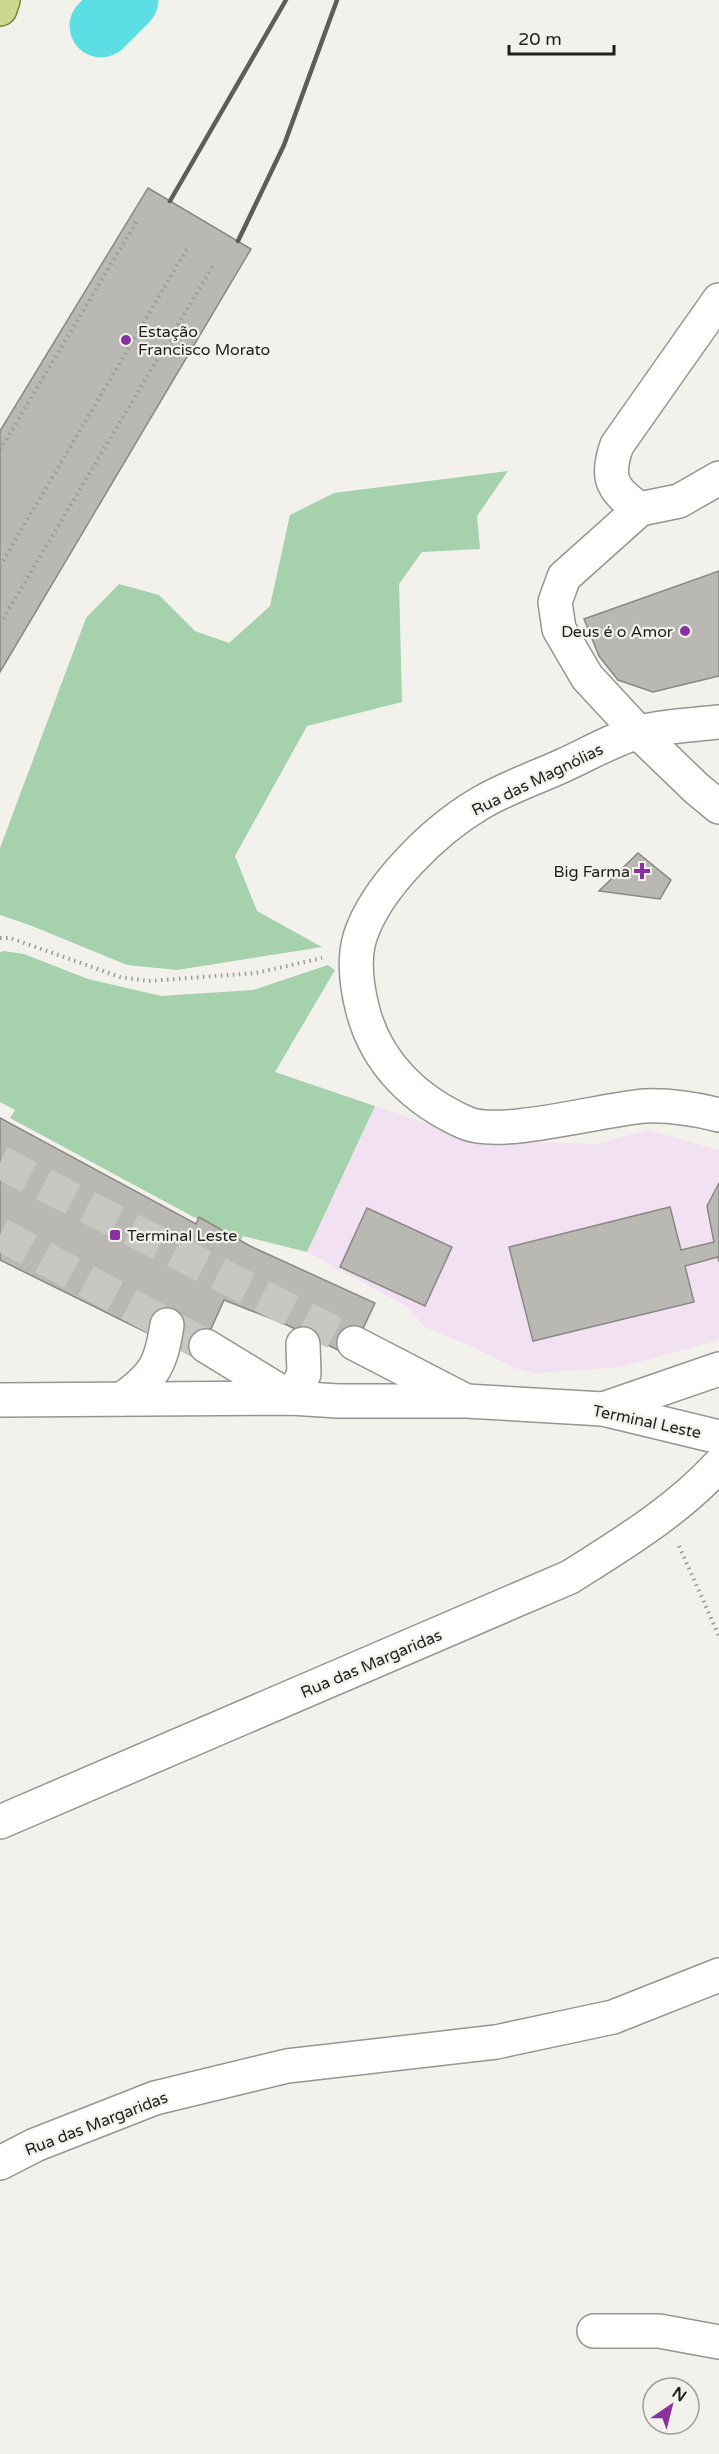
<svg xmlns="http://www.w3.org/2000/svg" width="719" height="2454" viewBox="0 0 719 2454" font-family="'Varela Round',sans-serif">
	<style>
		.education { fill: #f2e1f3 }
		.green { fill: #a5d1ac }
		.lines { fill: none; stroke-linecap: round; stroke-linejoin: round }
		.river { stroke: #5ddee3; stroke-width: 63 }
		.building { fill: #bab8b2; stroke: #8a8883; stroke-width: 1.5 }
		.minor-tunnel { stroke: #c9c7c2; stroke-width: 33; stroke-dasharray: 33 16; stroke-linecap: butt }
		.minor-casing { stroke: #96958f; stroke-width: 36 }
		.major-casing { stroke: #798635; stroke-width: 36 }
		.path { stroke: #9a9994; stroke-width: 4; stroke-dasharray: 1.5 4.5; stroke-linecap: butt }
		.minor { stroke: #fff; stroke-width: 33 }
		.major { stroke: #cbd88e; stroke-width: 33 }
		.rail { stroke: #5e5d5a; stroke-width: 4.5 }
		.poi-dot { fill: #89329f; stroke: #f3f1eb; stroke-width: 2 }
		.labels { text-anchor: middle; stroke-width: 4.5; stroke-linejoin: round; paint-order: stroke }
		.poi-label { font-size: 16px; fill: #201f1d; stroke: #f3f1eb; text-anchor: start }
		.street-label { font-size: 16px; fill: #201f1d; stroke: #f3f1eb }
	</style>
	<rect width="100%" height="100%" fill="#f3f1eb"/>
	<path class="education" d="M 375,1106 L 477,1140 L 597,1144 L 648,1130 L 719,1150 L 719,1340 L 620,1367 L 536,1373 L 514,1368 L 477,1349 L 423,1326 L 408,1307 L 307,1252 Z"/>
	<g class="green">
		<path d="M 508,471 L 477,516 L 480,549 L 422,552 L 399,584 L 402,702 L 307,726 L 235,856 L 257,911 L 322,947 L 177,970 L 127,965 L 32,926 L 0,915 L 0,848 L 86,618 L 119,584 L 159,595 L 195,631 L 229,643 L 270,606 L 290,515 L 334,493 Z"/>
		<path d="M 4,951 L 24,954 L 88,979 L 161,996 L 253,990 L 328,965 L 335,970 L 275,1072 L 375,1106 L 307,1252 L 243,1236 L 240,1242 L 10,1118 L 15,1110 L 0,1102 L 0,952 Z"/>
	</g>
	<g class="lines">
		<path class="river" d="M 101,26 L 127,0"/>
	</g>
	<g class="building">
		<path d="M 148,188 L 251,249 L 0,672 L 0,431 Z"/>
		<path d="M 719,571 L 719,676 L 653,692 L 618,680 L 599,656 L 584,619 Z"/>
		<path d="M 638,853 L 671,880 L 660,899 L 599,891 Z"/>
		<path d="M 0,1118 L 196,1224 L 199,1217 L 250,1246 L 375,1303 L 350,1356 L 285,1324 L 224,1300 L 198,1358 L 0,1260 Z"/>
		<path d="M 719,1183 L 719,1262 L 718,1257 L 685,1266 L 694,1302 L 533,1341 L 509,1247 L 670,1207 L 681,1250 L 714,1242 L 707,1206 Z"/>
		<path d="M 367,1208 L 452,1247 L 425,1306 L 340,1267 Z"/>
	</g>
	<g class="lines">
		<g class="minor-tunnel">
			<path d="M 0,1162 L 354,1343"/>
			<path d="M 0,1234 L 206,1346"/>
		</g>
		<defs>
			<g id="minor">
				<path d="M 719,478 L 679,501 L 640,509 L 564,577 L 555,602 L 559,629 L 587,677 L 638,732 L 696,788 L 719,807"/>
				<path d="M 640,509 C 612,490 605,478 617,445 L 719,300"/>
				<path d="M 719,722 C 693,725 666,726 640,732 C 620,736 584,756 564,765 C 536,778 505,788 479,804 C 435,830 376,887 360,937 C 353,960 357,988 363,1011 C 377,1064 416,1101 466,1123 C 501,1138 603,1109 645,1106 C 670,1105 695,1109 719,1115"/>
				<path d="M 354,1343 L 462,1399"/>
				<path d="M 206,1346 L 291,1398"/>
				<path d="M 291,1398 L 304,1374 L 303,1344"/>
				<path d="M 122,1399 C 155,1376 161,1364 167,1325"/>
				<path d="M 0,1400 L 291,1398 L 338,1401 L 466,1401 L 603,1409 L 719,1437"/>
				<path d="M 603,1409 L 719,1369"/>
				<path d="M 0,1822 L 570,1577 C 622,1544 677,1511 719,1465"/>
				<path d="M 0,2163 L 35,2145 L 155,2098 L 287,2066 L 496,2042 L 613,2017 L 719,1975"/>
				<path d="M 594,2331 L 659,2331 L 719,2342"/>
			</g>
			<path id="major" d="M 0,9 L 3,0"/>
		</defs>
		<use href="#minor" class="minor-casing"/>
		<use href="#major" class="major-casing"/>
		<g class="path">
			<path d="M 0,450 L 138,219"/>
			<path d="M 0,566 L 187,249"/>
			<path d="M 0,624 L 214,264"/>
			<path d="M 0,938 L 10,938 L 120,977 L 149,981 L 256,973 L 322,958"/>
			<path d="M 679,1546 L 719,1636"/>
		</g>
		<use href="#minor" class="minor"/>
		<use href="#major" class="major"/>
		<g class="rail">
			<path d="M 170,201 L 286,0"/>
			<path d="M 238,241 L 284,145 L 337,0"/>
		</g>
	</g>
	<g class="poi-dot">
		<circle cx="126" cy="340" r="6"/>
		<circle cx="685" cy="631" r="6"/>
		<path d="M639 862h6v6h6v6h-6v6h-6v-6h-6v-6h6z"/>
		<rect x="109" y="1229" width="12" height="12" rx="3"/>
	</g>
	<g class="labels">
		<g class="poi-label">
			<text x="138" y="337">Estação<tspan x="138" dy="18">Francisco Morato</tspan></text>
			<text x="673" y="637" text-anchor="end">Deus é o Amor</text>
			<text x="630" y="877" text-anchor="end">Big Farma</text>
			<text x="127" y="1241">Terminal Leste</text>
		</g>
		<g class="street-label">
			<text transform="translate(537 779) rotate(-26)" y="6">Rua das Magnólias</text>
			<text transform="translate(647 1421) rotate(12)" y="6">Terminal Leste</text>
			<text transform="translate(371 1663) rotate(-23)" y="6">Rua das Margaridas</text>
			<text transform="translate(96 2123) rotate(-21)" y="6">Rua das Margaridas</text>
		</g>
	</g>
	<g transform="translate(671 2406) rotate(35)"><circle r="28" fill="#f3f1eb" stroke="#9f9d99" stroke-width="1.5"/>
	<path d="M0-4.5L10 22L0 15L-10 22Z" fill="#89329f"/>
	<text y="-9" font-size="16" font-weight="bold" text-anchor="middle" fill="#201f1d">N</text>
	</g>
	<path d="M509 45v9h105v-9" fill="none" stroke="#201f1d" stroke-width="3"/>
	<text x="518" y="45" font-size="18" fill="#201f1d" stroke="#f3f1eb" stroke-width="4.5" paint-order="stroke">20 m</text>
</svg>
